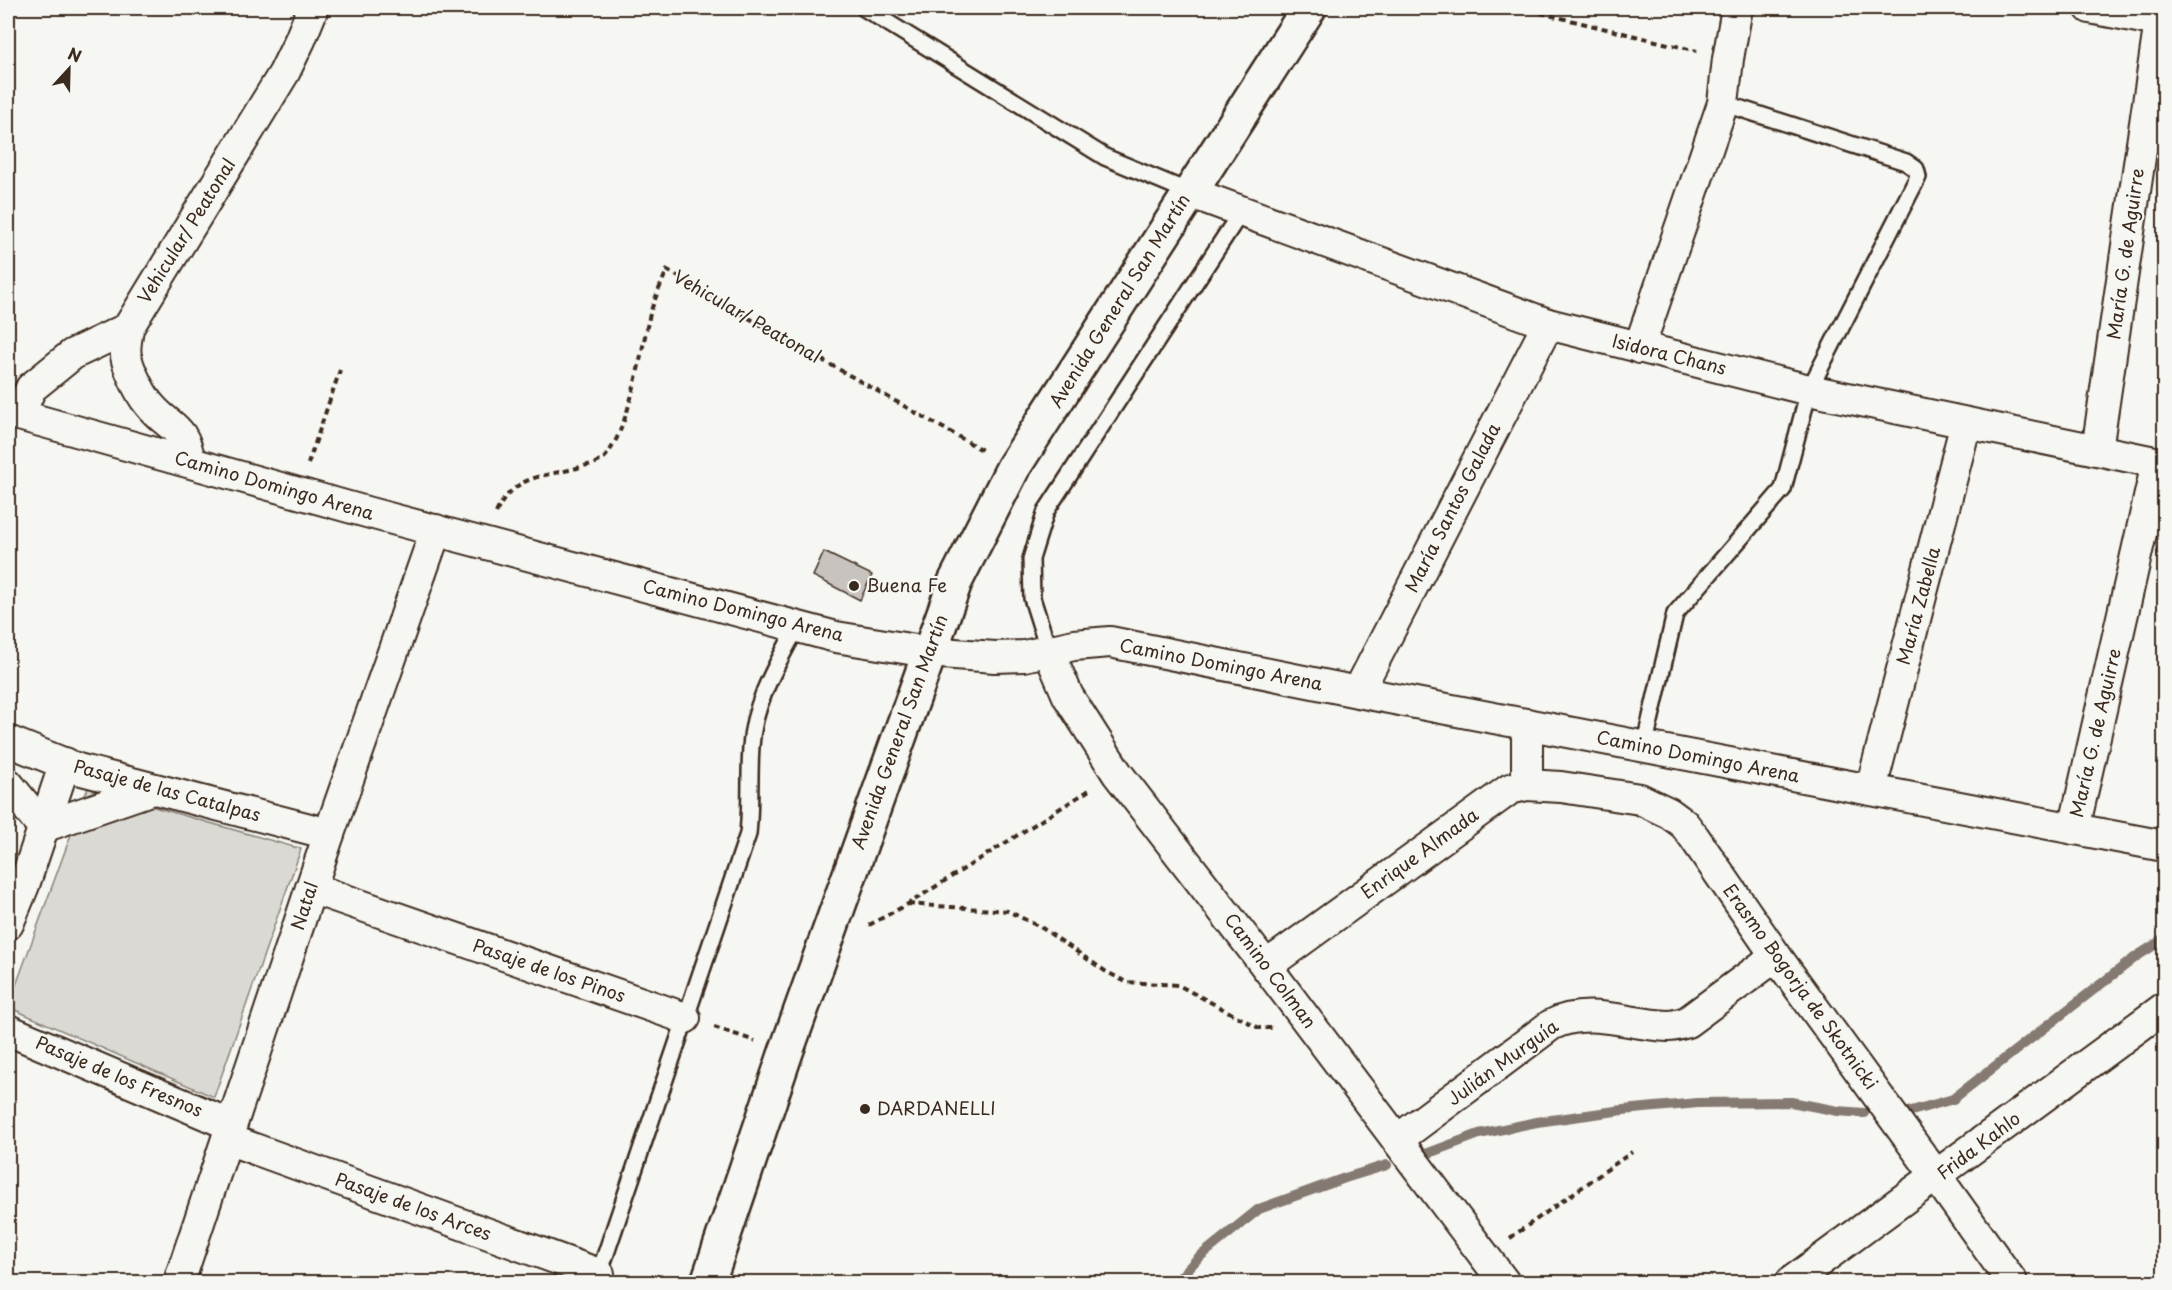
<svg xmlns="http://www.w3.org/2000/svg" width="2172" height="1290" viewBox="0 0 2172 1290" font-family="'Playpen Sans',sans-serif">
	<style>
		.green { fill: #dad9d3; stroke: #8a8278; stroke-width: 1.5 }
		.lines { fill: none; stroke-linecap: round; stroke-linejoin: round }
		.stream { stroke: #857a71; stroke-width: 10 }
		.building { fill: #c8c3be; stroke: #3b2a1e; stroke-width: 1.5 }
		.service-casing { stroke: #3b2a1e; stroke-width: 20 }
		.minor-casing { stroke: #3b2a1e; stroke-width: 34 }
		.secondary-casing { stroke: #3b2a1e; stroke-width: 38 }
		.path { stroke: #3b2a1e; stroke-width: 4; stroke-dasharray: 6 4.5; stroke-linecap: butt }
		.service { stroke: #f6f6f2; stroke-width: 15 }
		.minor { stroke: #f6f6f2; stroke-width: 30 }
		.secondary { stroke: #f6f6f2; stroke-width: 33 }
		.poi-dot { fill: #3b2a1e; stroke: #f6f6f2; stroke-width: 2 }
		.labels { text-anchor: middle; stroke-width: 4.5; stroke-linejoin: round; paint-order: stroke }
		.street-label { font-size: 18px; fill: #3b2a1e; stroke: #f6f6f2 }
		.poi-label { font-size: 18px; fill: #3b2a1e; stroke: #f6f6f2; text-anchor: start }
	</style>
	<rect width="100%" height="100%" fill="#f6f6f2"/>
	<filter id="ink" filterUnits="userSpaceOnUse"><feTurbulence type="fractalNoise" baseFrequency=".0167" numOctaves="2"/><feDisplacementMap in="SourceGraphic" scale="12" xChannelSelector="R" yChannelSelector="G"/><feConvolveMatrix kernelMatrix="1 2 1 2 8 2 1 2 1" color-interpolation-filters="sRGB"/></filter>
	<g filter="url(#ink)">
		<path class="green" d="M 88,788 L 301,849 L 214,1097 L 8,1007 Z"/>
		<g class="lines">
			<g class="stream">
				<path d="M 1908,1112 L 1953,1099 L 2137,956 L 2164,939"/>
				<path d="M 1426,1154 L 1479,1134 L 1537,1122 L 1623,1110 L 1698,1103 L 1791,1102 L 1838,1111 L 1864,1113"/>
				<path d="M 1176,1282 L 1198,1258 L 1259,1209 L 1345,1178 L 1387,1165"/>
			</g>
		</g>
		<path class="building" d="M 824,552 L 872,575 L 860,600 L 813,576 Z"/>
		<g class="lines">
			<defs>
				<g id="service">
					<path d="M 864,8 L 1105,157 L 1189,192"/>
					<path d="M 1049,652 L 1032,598 L 1031,559 L 1046,511 L 1241,212"/>
					<path d="M 1644,747 L 1675,614 L 1783,489 L 1809,390 L 1918,177 L 1916,169 L 1906,162 L 1723,103"/>
					<path d="M 598,1277 L 748,834 C 751,805 749,776 751,747 C 753,704 777,664 797,627"/>
				</g>
				<g id="minor">
					<path d="M 2090,8 L 2164,22"/>
					<path d="M 1189,192 L 1548,324 L 1809,390 L 2164,464"/>
					<path d="M 128,328 C 127,336 124,348 126,356 C 128,368 140,393 148,403 C 169,430 183,422 190,462"/>
					<path d="M 1639,348 L 1723,103 L 1728,59 L 1737,8"/>
					<path d="M 8,412 L 370,513 L 836,637 L 928,652 L 995,657 L 1024,656 L 1074,645 L 1110,642 L 1358,692 L 2164,846"/>
					<path d="M 19,415 L 31,388 L 73,354 L 128,328 L 284,73 L 300,40 L 313,8"/>
					<path d="M 2097,450 L 2160,21"/>
					<path d="M 1049,652 L 1068,696 L 1117,773 L 1266,966 L 1504,1282"/>
					<path d="M 1358,692 L 1548,324"/>
					<path d="M 8,741 L 78,769 L 329,834"/>
					<path d="M 8,784 L 43,827 L 153,789"/>
					<path d="M 1527,785 L 1561,787 L 1640,799 L 1669,813 L 1684,824 L 1694,837 L 1776,956 L 1937,1177 L 2012,1282"/>
					<path d="M 1871,789 L 1966,423"/>
					<path d="M 2074,829 L 2157,463"/>
					<path d="M 311,888 L 685,1018"/>
					<path d="M 8,924 L 24,885 L 65,763"/>
					<path d="M 1266,966 L 1510,789 L 1527,785 L 1527,724"/>
					<path d="M 8,1030 L 231,1125"/>
					<path d="M 227,1139 L 599,1274"/>
					<path d="M 1397,1140 L 1551,1025 C 1588,1006 1629,1025 1668,1026 C 1674,1026 1681,1024 1687,1022 L 1776,956"/>
					<path d="M 179,1282 L 329,834 L 436,530"/>
					<path d="M 1791,1282 L 2164,1008"/>
				</g>
				<path id="secondary" d="M 708,1282 L 786,1052 L 955,582 L 1013,468 L 1309,8"/>
			</defs>
			<use href="#service" class="service-casing"/>
			<use href="#minor" class="minor-casing"/>
			<use href="#secondary" class="secondary-casing"/>
			<g class="path">
				<path d="M 1520,8 L 1697,51"/>
				<path d="M 308,464 L 340,370"/>
				<path d="M 496,513 C 516,471 546,478 584,466 C 591,464 600,463 605,457 C 629,429 640,358 648,322 C 652,304 660,287 667,270 L 776,334 L 984,451"/>
				<path d="M 908,904 L 1008,911 L 1042,928 L 1105,971 L 1126,982 L 1178,985 L 1259,1028 L 1273,1028"/>
				<path d="M 869,925 L 908,904 L 1091,789"/>
				<path d="M 714,1027 L 755,1041"/>
				<path d="M 1510,1238 L 1632,1152"/>
			</g>
			<use href="#service" class="service"/>
			<use href="#minor" class="minor"/>
			<use href="#secondary" class="secondary"/>
		</g>
	</g>
	<g class="poi-dot">
		<circle cx="854" cy="586" r="6"/>
		<circle cx="865" cy="1109" r="6"/>
	</g>
	<g class="labels">
		<g class="street-label">
			<text transform="translate(187 231) rotate(-58)" y="6">Vehicular/ Peatonal</text>
			<text transform="translate(2126 254) rotate(-82)" y="6">María G. de Aguirre</text>
			<text transform="translate(1120 301) rotate(-58)" y="6">Avenida General San Martín</text>
			<text transform="translate(747 317) rotate(30)" y="6">Vehicular/ Peatonal</text>
			<text transform="translate(1669 355) rotate(14)" y="6">Isidora Chans</text>
			<text transform="translate(274 486) rotate(16)" y="6">Camino Domingo Arena</text>
			<text transform="translate(1453 508) rotate(-63)" y="6">María Santos Galada</text>
			<text transform="translate(1919 606) rotate(-75)" y="6">María Zabella</text>
			<text transform="translate(743 611) rotate(14)" y="6">Camino Domingo Arena</text>
			<text transform="translate(1221 665) rotate(11)" y="6">Camino Domingo Arena</text>
			<text transform="translate(900 732) rotate(-70)" y="6">Avenida General San Martín</text>
			<text transform="translate(2096 733) rotate(-77)" y="6">María G. de Aguirre</text>
			<text transform="translate(1698 757) rotate(11)" y="6">Camino Domingo Arena</text>
			<text transform="translate(167 791) rotate(15)" y="6">Pasaje de las Catalpas</text>
			<text transform="translate(1420 854) rotate(-36)" y="6">Enrique Almada</text>
			<text transform="translate(305 906) rotate(-72)" y="6">Natal</text>
			<text transform="translate(549 971) rotate(19)" y="6">Pasaje de los Pinos</text>
			<text transform="translate(1270 971) rotate(53)" y="6">Camino Colman</text>
			<text transform="translate(1800 987) rotate(54)" y="6">Erasmo Bogorja de Skotnicki</text>
			<text transform="translate(1503 1063) rotate(-36)" y="6">Julián Murguía</text>
			<text transform="translate(119 1077) rotate(23)" y="6">Pasaje de los Fresnos</text>
			<text transform="translate(1979 1146) rotate(-37)" y="6">Frida Kahlo</text>
			<text transform="translate(413 1207) rotate(20)" y="6">Pasaje de los Arces</text>
		</g>
		<g class="poi-label">
			<text x="866" y="592">Buena Fe</text>
			<text x="877" y="1115">DARDANELLI</text>
		</g>
	</g>
	<rect width="2172" height="1290" fill="none" stroke="#f6f6f2" stroke-width="30"/>
	<rect x="15" y="15" width="2142" height="1260" fill="none" stroke="#3b2a1e" stroke-width="2" filter="url(#ink)"/>
	<g transform="translate(69 69) rotate(22)" stroke="#f6f6f2" stroke-width="4.5" paint-order="stroke">
	<path d="M0-4.5L10 22L0 15L-10 22Z" fill="#3b2a1e"/>
	<text y="-9" font-size="16" font-weight="bold" text-anchor="middle" fill="#3b2a1e">N</text>
	</g>
</svg>
